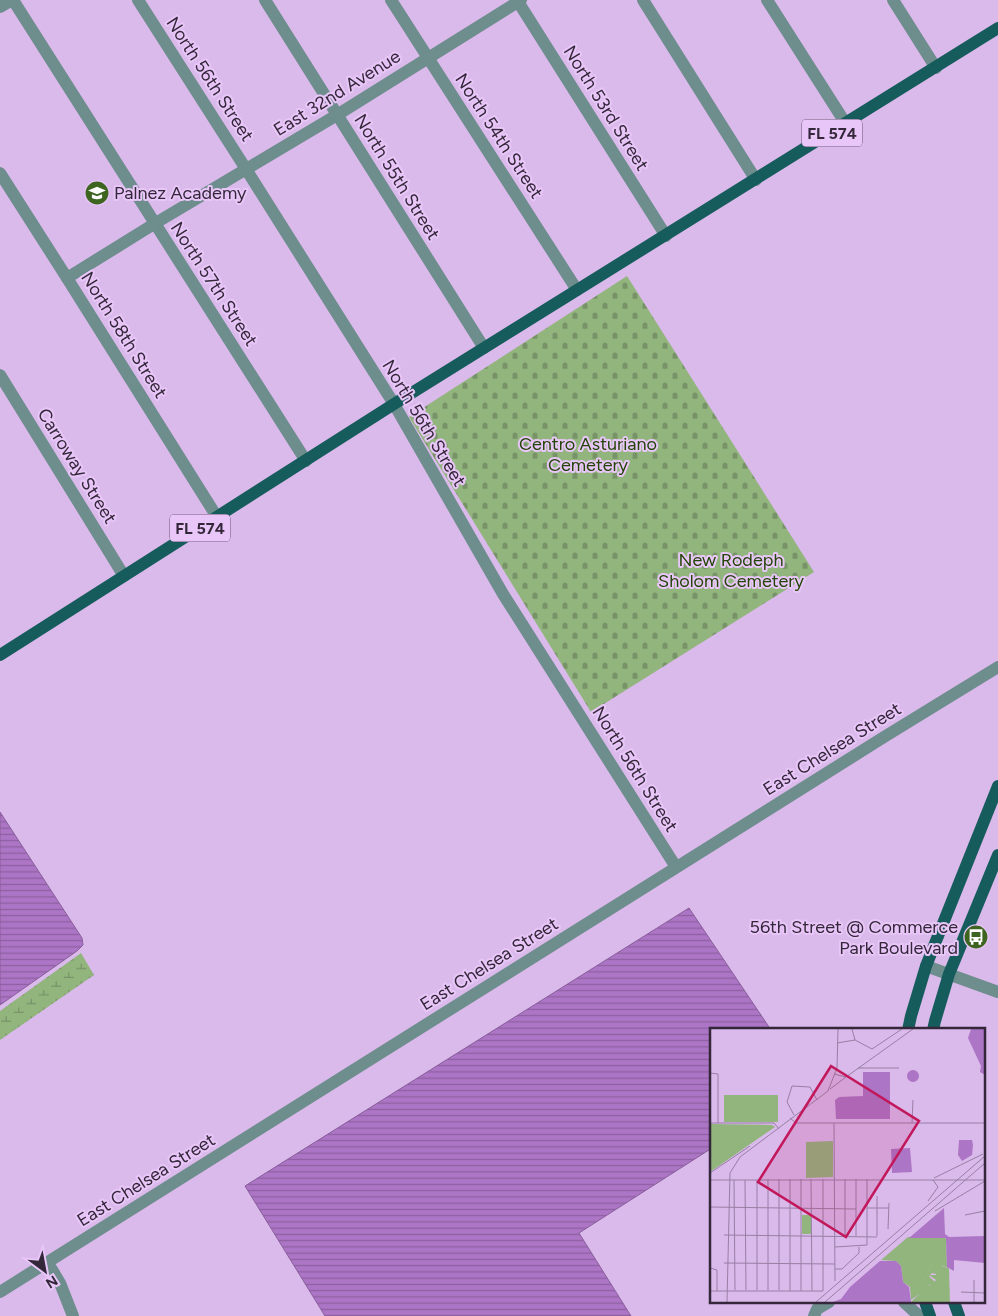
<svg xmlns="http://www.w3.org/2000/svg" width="998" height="1316" viewBox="0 0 998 1316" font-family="Figtree,sans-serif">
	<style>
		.wetland { fill: url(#wetland-marsh) }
		.cemetery { fill: url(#cemetery-stones) }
		.water { fill: url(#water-rules); stroke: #885e9b }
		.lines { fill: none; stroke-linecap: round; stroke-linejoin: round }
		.minor { stroke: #6e8d8d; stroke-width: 12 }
		.major { stroke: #175c5c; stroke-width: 12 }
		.labels { text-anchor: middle; stroke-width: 4; stroke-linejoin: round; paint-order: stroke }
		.shield { fill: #e8c6f8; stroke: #6a5773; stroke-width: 1 }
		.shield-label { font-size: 16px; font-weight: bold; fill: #34273a }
		.street-label { font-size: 18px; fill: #34273a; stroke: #e8c6f8 }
		.poi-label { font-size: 18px; fill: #34273a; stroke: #e8c6f8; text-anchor: start }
		.park-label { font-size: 18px; fill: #234506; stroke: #e8c6f8 }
		.inset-road { fill: none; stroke: #987fa4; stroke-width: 1 }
		.view { fill: #c2185b; fill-opacity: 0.15; stroke: #c2185b; stroke-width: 2.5 }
		.inset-edge { fill: none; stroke: #34273a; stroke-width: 2.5 }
	</style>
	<defs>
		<pattern id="wetland-marsh" width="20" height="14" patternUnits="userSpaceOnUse" patternTransform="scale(1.25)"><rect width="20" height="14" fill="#92b57e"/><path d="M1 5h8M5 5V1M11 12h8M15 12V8" fill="none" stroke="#789368"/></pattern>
		<pattern id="cemetery-stones" width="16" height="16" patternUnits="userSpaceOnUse" patternTransform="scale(1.25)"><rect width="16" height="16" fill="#92b57e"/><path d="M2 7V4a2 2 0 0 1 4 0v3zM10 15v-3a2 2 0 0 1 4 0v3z" fill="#789368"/></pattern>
		<pattern id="water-rules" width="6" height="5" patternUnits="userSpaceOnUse" patternTransform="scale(1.25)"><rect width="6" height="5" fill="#ac75c5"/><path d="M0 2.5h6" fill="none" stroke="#8d60a1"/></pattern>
	</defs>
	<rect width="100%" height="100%" fill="#dab9eb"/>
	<path class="wetland" d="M 81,953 L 94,975 L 0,1040 L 0,1011 Z"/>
	<path class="cemetery" d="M 627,276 L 814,572 L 591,712 L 409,417 Z"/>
	<g class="water">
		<path d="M 0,812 L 82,938 L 83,945 L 77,951 L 0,1005 Z"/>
		<path d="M 689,908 L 771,1030 L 712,1030 L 712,1148 L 579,1233 L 631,1316 L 325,1316 L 245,1186 Z"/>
	</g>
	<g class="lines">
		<g class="minor">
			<path d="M 13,0 L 306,461"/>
			<path d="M 138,0 L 246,169 L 394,404 L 503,594 L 676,867"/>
			<path d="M 265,0 L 484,348"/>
			<path d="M 391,0 L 577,290"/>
			<path d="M 517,0 L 666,236"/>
			<path d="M 643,0 L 756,180"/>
			<path d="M 767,0 L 846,124"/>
			<path d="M 893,0 L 936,68"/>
			<path d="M 0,7 L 12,0"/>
			<path d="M 0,173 L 67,278 L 217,517"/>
			<path d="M 67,278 L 154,224 L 337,115 L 521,0"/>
			<path d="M 0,375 L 124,576"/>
			<path d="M 926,966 L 998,992"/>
			<path d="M 48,1263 L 60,1283 L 73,1316"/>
			<path d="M 0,1292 L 884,737 L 998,667"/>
			<path d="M 904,1302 L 919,1316"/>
			<path d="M 814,1316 L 817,1309 L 829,1302"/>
		</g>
		<g class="major">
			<path d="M 0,655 L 394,404 L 998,28"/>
			<path d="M 908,1030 L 911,1016 L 926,966 L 998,786"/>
			<path d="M 933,1030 L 935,1021 L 949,974 L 998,855"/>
			<path d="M 925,1302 L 930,1316"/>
			<path d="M 954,1302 L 959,1316"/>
		</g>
	</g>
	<defs>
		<symbol id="school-disc" viewBox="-11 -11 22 22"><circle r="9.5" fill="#3d6520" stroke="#e8c6f8"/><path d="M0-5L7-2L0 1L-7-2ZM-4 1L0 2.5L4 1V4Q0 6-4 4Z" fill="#fff"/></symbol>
		<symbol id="bus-disc" viewBox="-11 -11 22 22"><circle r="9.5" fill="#3d6520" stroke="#e8c6f8"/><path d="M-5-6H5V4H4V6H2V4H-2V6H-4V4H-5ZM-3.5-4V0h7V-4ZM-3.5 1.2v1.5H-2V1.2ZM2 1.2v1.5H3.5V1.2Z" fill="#fff"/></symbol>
	</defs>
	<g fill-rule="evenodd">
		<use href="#school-disc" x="83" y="179" width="28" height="28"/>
		<use href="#bus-disc" x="962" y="923" width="28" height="28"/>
	</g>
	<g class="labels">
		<g class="shield">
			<rect x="802" y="119.5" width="60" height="27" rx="4"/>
			<rect x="170" y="514.5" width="60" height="27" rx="4"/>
		</g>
		<g class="shield-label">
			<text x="832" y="139">FL 574</text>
			<text x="200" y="534">FL 574</text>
		</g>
		<g class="street-label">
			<text transform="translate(210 79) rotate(57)" y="6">North 56th Street</text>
			<text transform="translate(337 93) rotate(-32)" y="6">East 32nd Avenue</text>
			<text transform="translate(606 108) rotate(58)" y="6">North 53rd Street</text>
			<text transform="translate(499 136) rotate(57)" y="6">North 54th Street</text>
			<text transform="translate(397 177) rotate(58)" y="6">North 55th Street</text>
			<text transform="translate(214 284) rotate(57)" y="6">North 57th Street</text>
			<text transform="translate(124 335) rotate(58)" y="6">North 58th Street</text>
			<text transform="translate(424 423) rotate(59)" y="6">North 56th Street</text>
			<text transform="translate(77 466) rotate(58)" y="6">Carroway Street</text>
			<text transform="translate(832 749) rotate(-32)" y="6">East Chelsea Street</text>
			<text transform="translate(635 769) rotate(58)" y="6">North 56th Street</text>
			<text transform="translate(489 964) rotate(-32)" y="6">East Chelsea Street</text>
			<text transform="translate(146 1180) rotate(-32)" y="6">East Chelsea Street</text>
		</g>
		<g class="poi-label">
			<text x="114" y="199">Palnez Academy</text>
			<text x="958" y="933" text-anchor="end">56th Street @ Commerce<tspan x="958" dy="21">Park Boulevard</tspan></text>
		</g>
		<g class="park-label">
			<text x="588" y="450">Centro Asturiano<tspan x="588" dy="21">Cemetery</tspan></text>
			<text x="731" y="566">New Rodeph<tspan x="731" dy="21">Sholom Cemetery</tspan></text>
		</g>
	</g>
	<g transform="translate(710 1028)">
		<rect width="275" height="275" fill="#dab9eb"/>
		<path d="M 215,236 L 217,239 L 223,237 L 213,252 L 220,258 L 226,252 L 219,247 L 226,247 L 231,238 L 239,240 L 240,274 L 201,274 L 209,266 L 209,249 Z" fill="#92b57e"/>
		<path d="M 198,209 L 236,210 L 237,239 L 232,238 L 229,247 L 222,245 L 219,248 L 228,257 L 224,259 L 214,255 L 213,251 L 223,237 L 216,243 L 215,237 L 209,249 L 209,266 L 201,272 L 200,259 L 193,254 L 191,238 L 186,233 L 171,232 Z" fill="#92b57e"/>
		<path d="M 14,67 L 68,67 L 68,94 L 14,94 ZM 0,96 L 62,97 L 65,99 L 0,144 ZM 123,113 L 123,149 L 96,150 L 96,114 Z" fill="#92b57e"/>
		<path d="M 92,187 L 101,187 L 101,206 L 92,206 Z" fill="#92b57e"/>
		<path d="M 261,1 L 275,1 L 275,47 L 270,44 L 271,38 L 258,10 ZM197 48a6 6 0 1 1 12 0a6 6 0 1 1-12 0ZM 153,44 L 180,44 L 180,91 L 126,91 L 125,72 L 129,69 L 153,68 ZM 249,112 L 262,112 L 263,117 L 262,127 L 252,133 L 248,127 ZM 200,120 L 202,144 L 182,145 L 181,121 ZM 234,180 L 235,206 L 239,209 L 275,208 L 275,235 L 244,232 L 244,243 L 237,239 L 236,210 L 199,210 ZM 170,233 L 186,233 L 191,238 L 193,254 L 199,259 L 201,274 L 123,274 L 131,271 L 140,259 Z" fill="#ac75c5"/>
		<path class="inset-road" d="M 142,1 L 145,12 L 162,21 L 192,1M 127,15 L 145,12M 148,40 L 189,40M 0,45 L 8,46 L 8,95M 124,46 L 136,49 L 203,1M 120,61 L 136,49M 84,87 L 77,74 L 82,58 L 100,59 L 107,72M 80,90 L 86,95 L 275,95M 0,95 L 64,95 L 69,101M 124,95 L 125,253M 202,95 L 203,72M 0,145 L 40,118M 224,150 L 273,126M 58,151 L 58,262M 69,151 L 69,262M 80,151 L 80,263M 91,151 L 91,263M 101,151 L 102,263M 135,151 L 135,208M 146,151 L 146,208M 0,152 L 275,152M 24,152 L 25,262M 35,152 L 36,262M 47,152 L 47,262M 218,173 L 228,159 L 223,152M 0,179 L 146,181M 157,180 L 179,180M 225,183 L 275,153M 255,187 L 275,183M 178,201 L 179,175M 14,207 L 167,209M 167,208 L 167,168M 125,219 L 157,217 L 157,151M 14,235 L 125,236M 0,240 L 7,242 L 7,263M 125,241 L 132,241 L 149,225 L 149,219M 264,252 L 264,274M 0,263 L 113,263 L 113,151M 251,264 L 275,265M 17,274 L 20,145 L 30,129 L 118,63 L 127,40 L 128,1M 106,274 L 275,128M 115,274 L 275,135"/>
		<path class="view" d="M 121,38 L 209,93 L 136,209 L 48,154 Z"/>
		<rect width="275" height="275" class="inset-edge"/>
	</g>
	<g transform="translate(45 1271) rotate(148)" stroke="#e8c6f8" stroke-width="4" paint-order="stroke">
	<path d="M0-4L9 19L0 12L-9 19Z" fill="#34273a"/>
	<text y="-8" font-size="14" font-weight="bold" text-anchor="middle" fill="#34273a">N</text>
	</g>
</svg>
